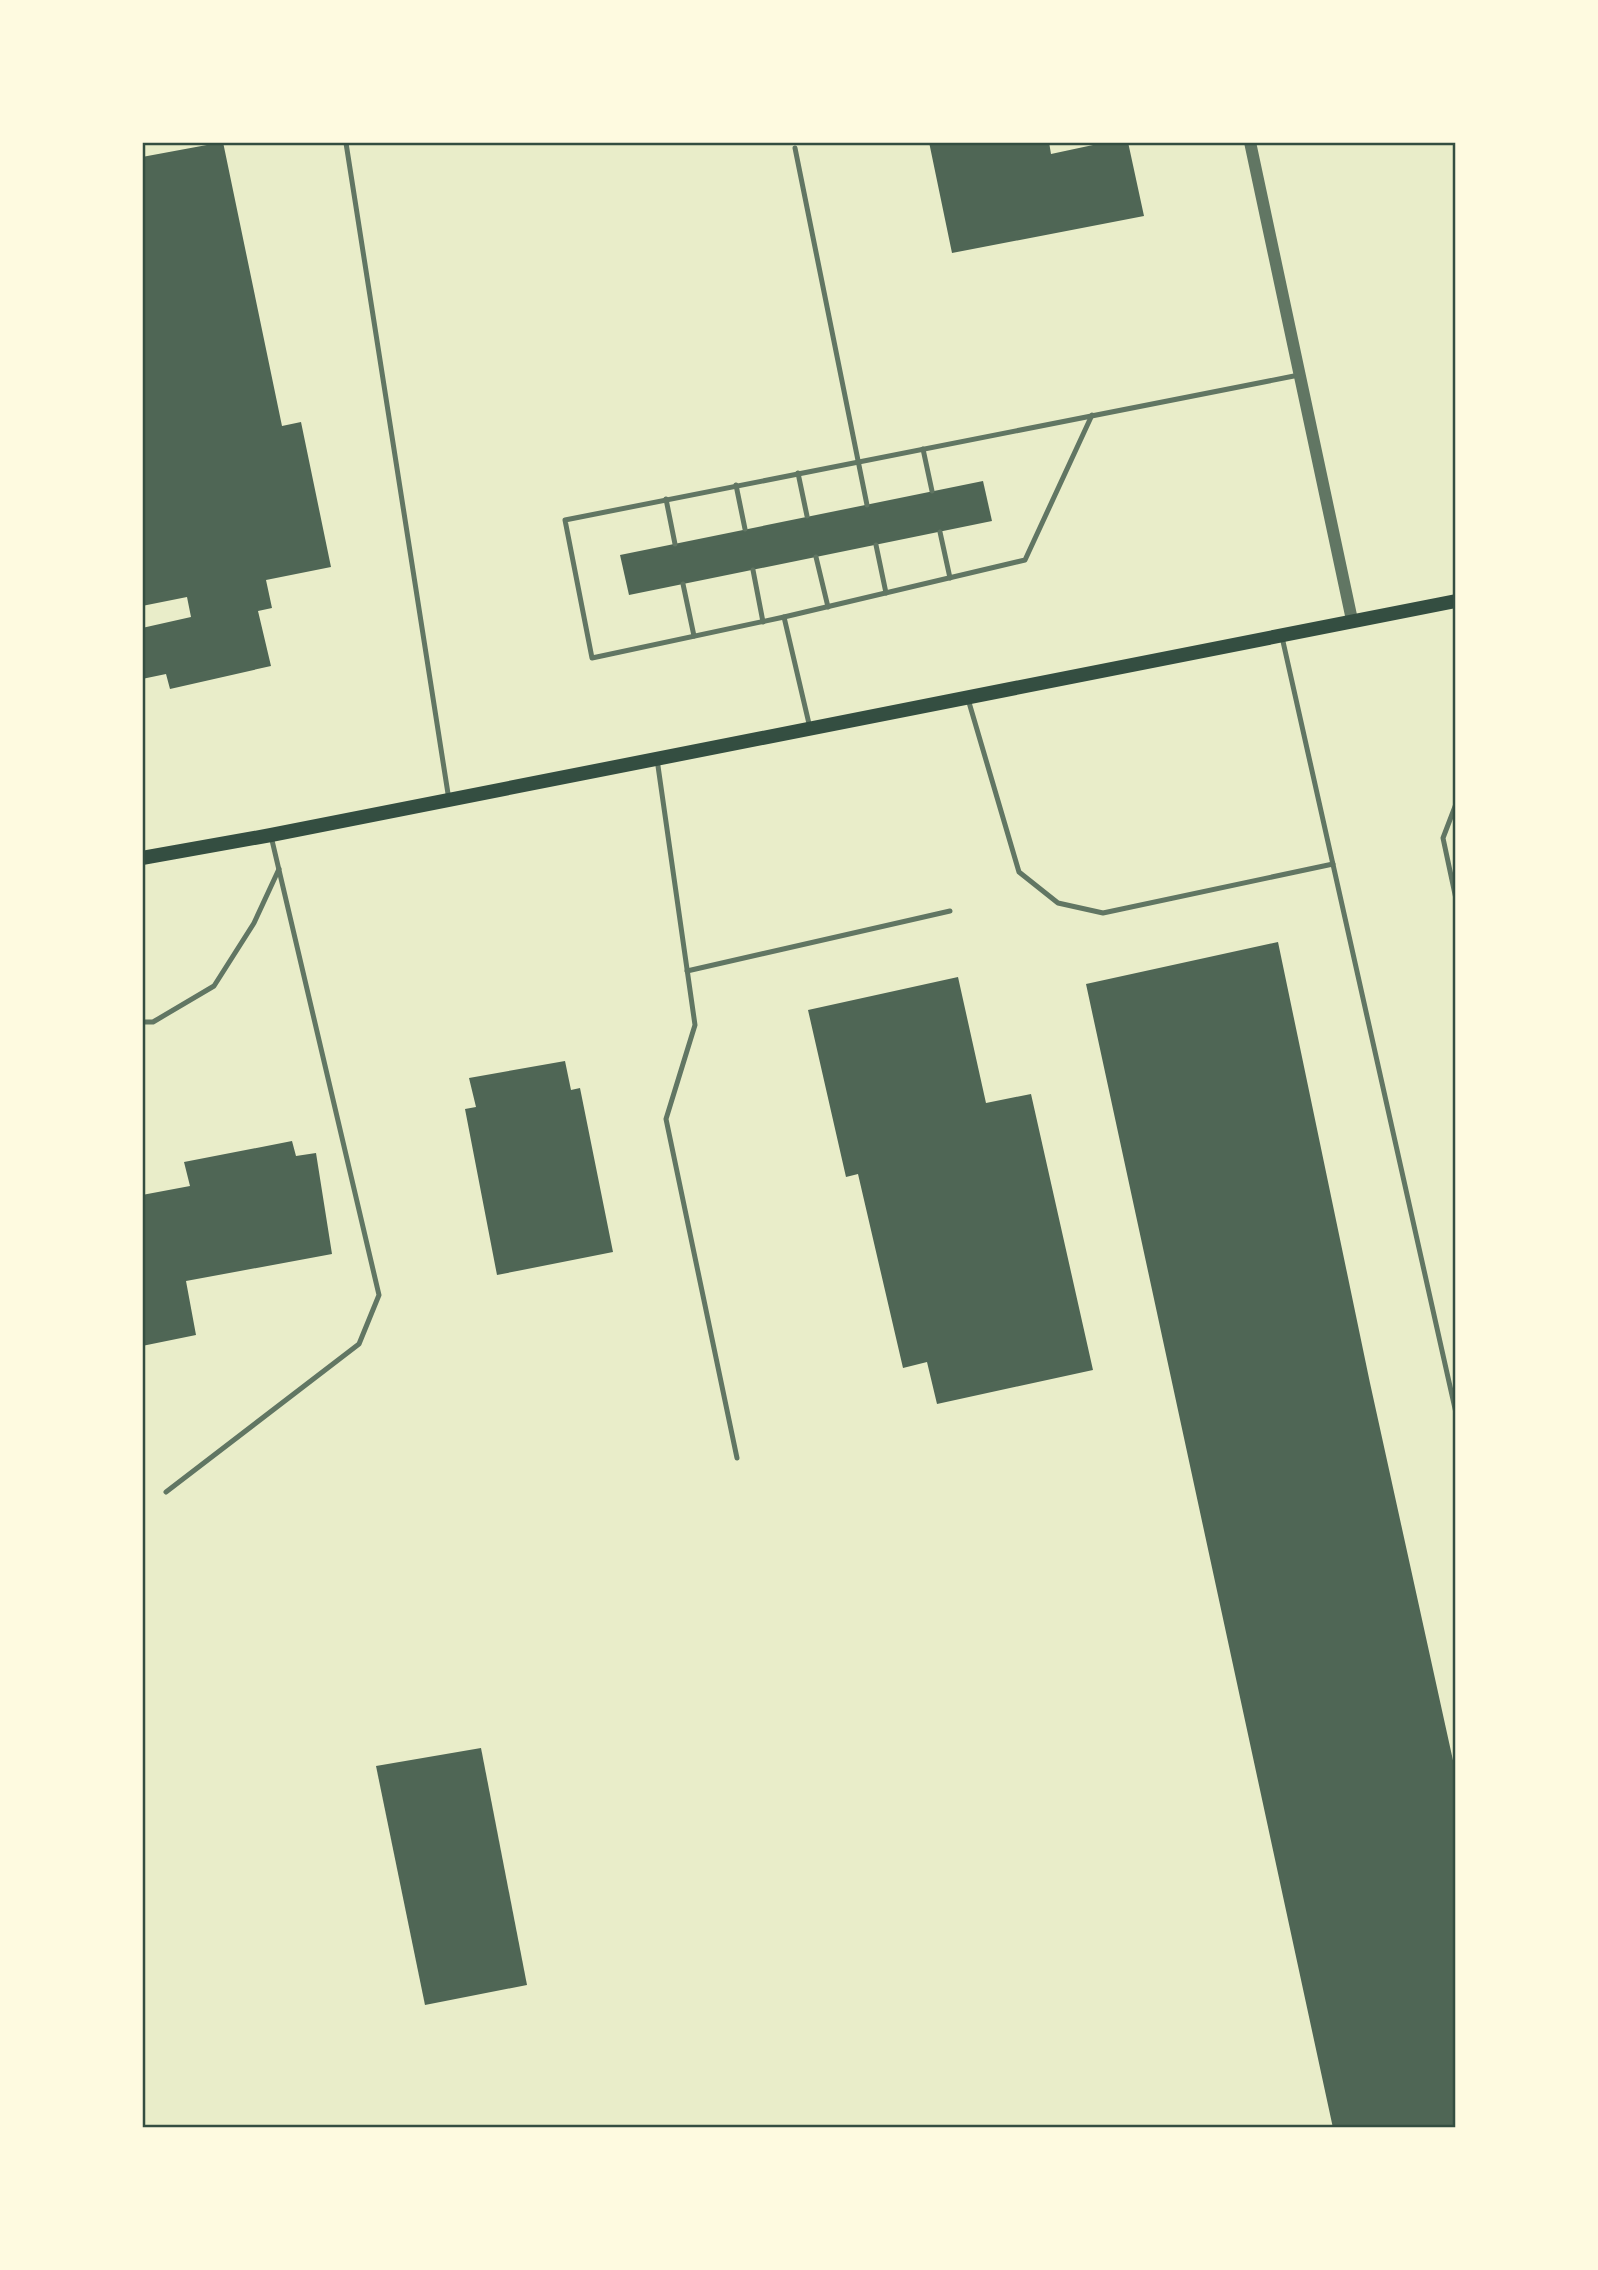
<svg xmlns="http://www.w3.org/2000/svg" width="1598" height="2270" viewBox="0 0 1598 2270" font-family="Karla,sans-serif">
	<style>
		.building { fill: #4f6655 }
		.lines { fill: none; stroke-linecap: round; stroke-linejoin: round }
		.service { stroke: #617663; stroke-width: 5 }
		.tertiary { stroke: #617663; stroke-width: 12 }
		.secondary { stroke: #344e41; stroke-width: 14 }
		.neatline { fill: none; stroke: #344e41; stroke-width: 2.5 }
	</style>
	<rect width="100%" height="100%" fill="#e9edc9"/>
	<g class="building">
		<path d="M 223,142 L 282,426 L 301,422 L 331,567 L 266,580 L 272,608 L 258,611 L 271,666 L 170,689 L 166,674 L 142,679 L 142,628 L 191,617 L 187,597 L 142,606 L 142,157 Z"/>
		<path d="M 929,142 L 1049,142 L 1051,154 L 1107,142 L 1128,142 L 1144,216 L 952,253 Z"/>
		<path d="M 983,481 L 992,521 L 629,595 L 620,555 Z"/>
		<path d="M 1278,942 L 1370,1383 L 1456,1774 L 1456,2128 L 1333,2128 L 1086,984 Z"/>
		<path d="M 958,977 L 986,1103 L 1031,1094 L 1093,1370 L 937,1404 L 927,1362 L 903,1368 L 858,1174 L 846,1177 L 808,1010 Z"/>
		<path d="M 565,1061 L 571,1090 L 580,1088 L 613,1252 L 497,1275 L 465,1109 L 476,1107 L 469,1078 Z"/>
		<path d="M 292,1141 L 296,1156 L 316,1153 L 332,1254 L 186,1281 L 196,1335 L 142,1346 L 142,1195 L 190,1186 L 184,1162 Z"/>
		<path d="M 481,1748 L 527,1985 L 425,2005 L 376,1766 Z"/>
	</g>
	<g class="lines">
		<g class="service">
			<path d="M 346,143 L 449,800"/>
			<path d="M 795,148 L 867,505"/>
			<path d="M 923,449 L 932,491"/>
			<path d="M 798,473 L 807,516"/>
			<path d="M 736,485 L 745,529"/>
			<path d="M 666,499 L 675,544"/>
			<path d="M 940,532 L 950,578"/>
			<path d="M 876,545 L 886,593"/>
			<path d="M 816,557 L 828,607"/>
			<path d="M 753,570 L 763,622"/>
			<path d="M 683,584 L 694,636"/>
			<path d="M 784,617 L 592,658 L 565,520 L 1299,375"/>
			<path d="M 1282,637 L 1456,1413"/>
			<path d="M 968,699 L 1019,872 L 1058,903 L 1103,913 L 1333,864"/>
			<path d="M 810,728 L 784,617 L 1025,560 L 1092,415"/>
			<path d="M 657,759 L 695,1025 L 666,1119 L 737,1458"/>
			<path d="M 1456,804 L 1443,838 L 1456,899"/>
			<path d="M 687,971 L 950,911"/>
			<path d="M 142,1022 L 153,1022 L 214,986 L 254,923 L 279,869"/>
			<path d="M 166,1492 L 359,1344 L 379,1295 L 271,836"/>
		</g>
		<path class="tertiary" d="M 1250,142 L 1352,620"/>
		<path class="secondary" d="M 142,858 L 271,835 L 1456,601"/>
	</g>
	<rect width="1598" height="2270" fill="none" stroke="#fefae0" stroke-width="287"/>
	<rect x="144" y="144" width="1310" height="1982" class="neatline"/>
</svg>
